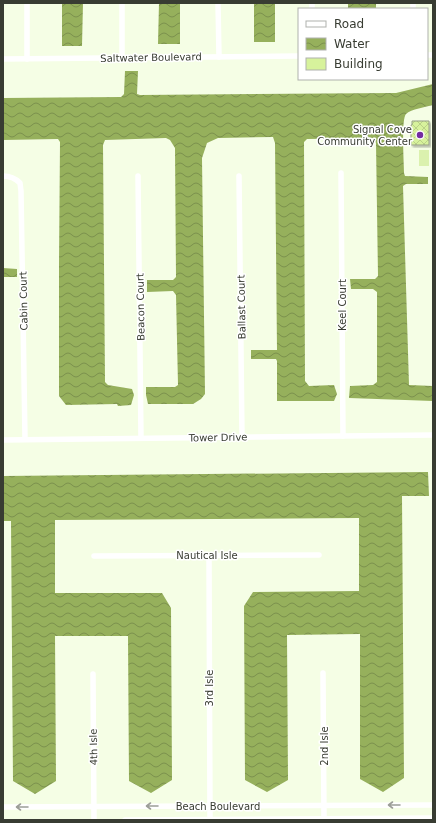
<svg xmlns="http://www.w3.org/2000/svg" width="436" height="823" viewBox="0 0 436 823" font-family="'DejaVu Sans',sans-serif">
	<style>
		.grass { fill: #dbf1ae }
		.water { fill: url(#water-waves) }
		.building { fill: url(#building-cross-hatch); stroke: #969e88; filter: url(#shadow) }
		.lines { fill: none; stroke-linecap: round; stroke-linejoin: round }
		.minor { stroke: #fff; stroke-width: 5.5 }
		.oneway { stroke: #9c9e98 }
		.poi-dot { fill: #742da1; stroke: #fff; stroke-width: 1.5 }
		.labels { text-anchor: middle; stroke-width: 3; stroke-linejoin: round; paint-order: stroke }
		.street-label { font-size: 10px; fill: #383c32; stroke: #fff }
		.poi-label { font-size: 10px; fill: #383c32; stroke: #fff; text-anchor: end }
	</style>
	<defs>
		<pattern id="water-waves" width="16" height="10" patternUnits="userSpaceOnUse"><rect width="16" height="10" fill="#96b05c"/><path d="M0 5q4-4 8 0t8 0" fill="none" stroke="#7b904d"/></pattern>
		<pattern id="building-cross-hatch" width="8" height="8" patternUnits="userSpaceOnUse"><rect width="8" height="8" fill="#d7f29c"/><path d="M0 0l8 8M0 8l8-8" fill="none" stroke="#b9d087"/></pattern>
		<filter id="shadow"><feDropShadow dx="2" dy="2" stdDeviation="1" flood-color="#0004"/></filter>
	</defs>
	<rect width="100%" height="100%" fill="#f5fee5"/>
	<rect class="grass" x="419" y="150" width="10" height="16"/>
	<g class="water">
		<path d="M 62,3 L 83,3 L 82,46 L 62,46 Z"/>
		<path d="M 159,3 L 180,3 L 180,44 L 158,44 Z"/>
		<rect x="254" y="3" width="21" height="39"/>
		<rect x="348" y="3" width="28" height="6"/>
		<path d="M 125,71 L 138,71 L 137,94 L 140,95 L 396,93 L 433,84 L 433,105 C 426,107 411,109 406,114 C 401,119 404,164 404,173 L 405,176 L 428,177 L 428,184 L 406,184 L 403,186 L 409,385 L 433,386 L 433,401 L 349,398 L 350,386 L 373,385 L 377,382 L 377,292 L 373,289 L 351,289 L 350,279 L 375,279 L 378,276 L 376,143 L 374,138 L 307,139 L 304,142 L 305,381 L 309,386 L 334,385 L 337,394 L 334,401 L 277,401 L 277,361 L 276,359 L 251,359 L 251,350 L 277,350 L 275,143 L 273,137 L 218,138 L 207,143 L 202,158 L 205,394 L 201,399 L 193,404 L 148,404 L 146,395 L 146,387 L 175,387 L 178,385 L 176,295 L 173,291 L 147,292 L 147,280 L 173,280 L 176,277 L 175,148 L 170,140 L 166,138 L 105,140 L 103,145 L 105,382 L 108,385 L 132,389 L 134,395 L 131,405 L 118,406 L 117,404 L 66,405 L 59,396 L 59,265 L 60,142 L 58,139 L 3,140 L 3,98 L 121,97 L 124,94 Z"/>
		<path d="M 3,268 L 17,269 L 17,277 L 3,277 Z"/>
		<path d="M 428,472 L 429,496 L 402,496 L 404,778 L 383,792 L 360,779 L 360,634 L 287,635 L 288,780 L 267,792 L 245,780 L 244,606 L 253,592 L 359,591 L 359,518 L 55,520 L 55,593 L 162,593 L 171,608 L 172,780 L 151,793 L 129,781 L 128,636 L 55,636 L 56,781 L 35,794 L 13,781 L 11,521 L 3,521 L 3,476 Z"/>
	</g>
	<path class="building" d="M 412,121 L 429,121 L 429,145 L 411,145 L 411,125 L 412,125 Z"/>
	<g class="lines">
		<g class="minor">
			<path d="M 27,3 L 27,59"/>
			<path d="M 122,3 L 122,58"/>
			<path d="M 218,3 L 219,57"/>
			<path d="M 312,3 L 312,9"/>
			<path d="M 413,3 L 413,9"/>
			<path d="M 427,55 L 433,55"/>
			<path d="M 3,59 L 299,56"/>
			<path d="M 341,173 L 343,436"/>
			<path d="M 3,176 C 10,176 15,178 20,183 L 21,191 L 25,439"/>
			<path d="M 138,176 L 141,438"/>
			<path d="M 239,176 L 242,437"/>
			<path d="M 3,440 L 433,435"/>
			<path d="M 209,555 L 210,820"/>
			<path d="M 94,556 L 319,555"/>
			<path d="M 323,673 L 324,820"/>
			<path d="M 93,674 L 94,820"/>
			<path d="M 3,807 L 433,805"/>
			<path d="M 125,820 L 433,818"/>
		</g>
	</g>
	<defs><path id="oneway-shaft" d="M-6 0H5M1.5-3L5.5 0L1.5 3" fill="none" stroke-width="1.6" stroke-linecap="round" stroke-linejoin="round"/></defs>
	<g class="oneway">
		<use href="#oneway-shaft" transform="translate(394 805) rotate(-180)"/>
		<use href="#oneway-shaft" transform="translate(152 806) rotate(180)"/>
		<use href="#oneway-shaft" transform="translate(22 807) rotate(180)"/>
	</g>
	<circle class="poi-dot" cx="420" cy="135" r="4"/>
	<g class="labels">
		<g class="street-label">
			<text transform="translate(151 57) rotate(-1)" y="4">Saltwater Boulevard</text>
			<text transform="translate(23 301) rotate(-91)" y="4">Cabin Court</text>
			<text transform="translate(342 305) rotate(-90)" y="4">Keel Court</text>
			<text transform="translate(140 307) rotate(-91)" y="4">Beacon Court</text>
			<text transform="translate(241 307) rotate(-91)" y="4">Ballast Court</text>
			<text transform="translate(218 437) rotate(-1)" y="4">Tower Drive</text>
			<text x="207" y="559">Nautical Isle</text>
			<text transform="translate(209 688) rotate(-90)" y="4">3rd Isle</text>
			<text transform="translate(324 746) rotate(-90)" y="4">2nd Isle</text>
			<text transform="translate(93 747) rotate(-91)" y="4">4th Isle</text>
			<text x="218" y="810">Beach Boulevard</text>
		</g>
		<g class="poi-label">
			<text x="412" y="133">Signal Cove<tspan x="412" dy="12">Community Center</tspan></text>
		</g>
	</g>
	<rect width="436" height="823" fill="none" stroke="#383c32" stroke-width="8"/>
	<rect x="298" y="8" width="130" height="72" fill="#ffffff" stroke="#afb1ad"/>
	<rect x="306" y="21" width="20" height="6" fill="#ffffff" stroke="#afb1ad"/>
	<text x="334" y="28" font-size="12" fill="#383c32">Road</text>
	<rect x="306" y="38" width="20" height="12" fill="url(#water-waves)" stroke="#afb1ad"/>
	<text x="334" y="48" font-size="12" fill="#383c32">Water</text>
	<rect x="306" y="58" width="20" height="12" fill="#d7f29c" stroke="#afb1ad"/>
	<text x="334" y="68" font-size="12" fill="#383c32">Building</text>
</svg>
